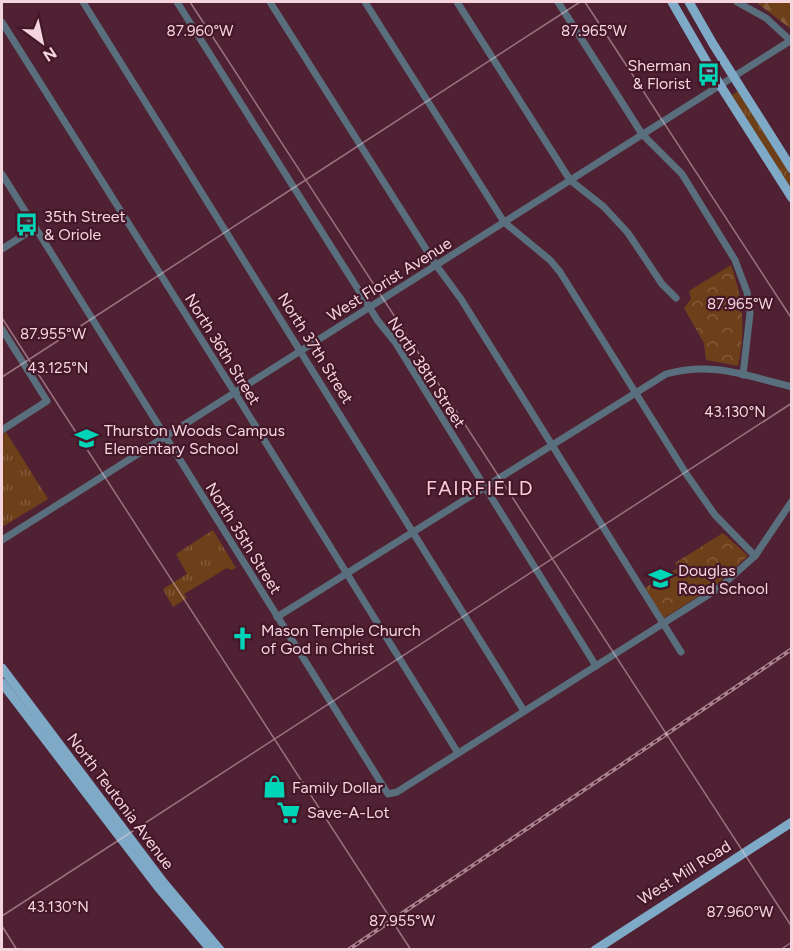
<svg xmlns="http://www.w3.org/2000/svg" width="793" height="951" viewBox="0 0 793 951" font-family="Figtree,sans-serif">
	<style>
		.grass { fill: url(#grass-tufts) }
		.forest { fill: url(#forest-firs) }
		.park { fill: url(#park-crowns) }
		.lines { fill: none; stroke-linecap: round; stroke-linejoin: round }
		.minor { stroke: #5a6f7d; stroke-width: 7 }
		.major { stroke: #7faac7; stroke-width: 9 }
		.rail-casing { stroke: #a9828f; stroke-width: 4 }
		.rail { stroke: #441729; stroke-width: 1.5; stroke-dasharray: 4.5; stroke-linecap: butt }
		.ticks { fill: none; stroke: #f4d5de; stroke-width: 1.5; stroke-opacity: 0.45 }
		.labels { text-anchor: middle; stroke-width: 4.5; stroke-linejoin: round; paint-order: stroke }
		.poi-label { font-size: 16px; fill: #f4d5de; stroke: #441729; text-anchor: start }
		.street-label { font-size: 16px; fill: #f4d5de; stroke: #441729 }
		.quarter-label { font-size: 20px; letter-spacing: 1.5px; fill: #fccbda; stroke: #441729 }
		.ticks-label { font-size: 15px; text-anchor: middle; fill: #f4d5de; stroke: #441729; stroke-width: 4.5; stroke-linejoin: round; paint-order: stroke }
	</style>
	<defs>
		<pattern id="grass-tufts" width="24" height="20" patternUnits="userSpaceOnUse" patternTransform="scale(1.5)"><rect width="24" height="20" fill="#6e401a"/><path d="M3 7l-1-3M5 7V3M7 7l1-3M15 17l-1-3M17 17v-4M19 17l1-3" fill="none" stroke="#835b3b"/></pattern>
		<pattern id="forest-firs" width="22" height="20" patternUnits="userSpaceOnUse" patternTransform="scale(1.5)"><rect width="22" height="20" fill="#6e401a"/><path d="M5 1l3.5 6h-7zM16 11l3.5 6h-7z" fill="#835b3b"/></pattern>
		<pattern id="park-crowns" width="20" height="18" patternUnits="userSpaceOnUse" patternTransform="scale(1.5)"><rect width="20" height="18" fill="#6e401a"/><path d="M2 6a3 3 0 1 1 6 0M12 15a3 3 0 1 1 6 0" fill="none" stroke="#835b3b"/></pattern>
	</defs>
	<rect width="100%" height="100%" fill="#502133"/>
	<g class="grass">
		<path d="M 738,91 L 791,176 L 791,190 L 732,95 Z"/>
		<path d="M 6,432 L 48,499 L 2,527 L 2,435 Z"/>
		<path d="M 213,530 L 236,568 L 231,570 L 227,568 L 184,594 L 187,598 L 173,607 L 163,589 L 187,574 L 176,554 Z"/>
	</g>
	<path class="forest" d="M 756,2 L 791,2 L 791,29 Z"/>
	<g class="park">
		<path d="M 731,265 C 743,299 746,330 738,366 L 706,360 L 704,343 L 684,308 L 691,299 L 689,291 Z"/>
		<path d="M 723,533 L 748,556 L 716,585 L 664,618 L 645,588 L 678,568 L 675,563 Z"/>
	</g>
	<g class="lines">
		<g class="minor">
			<path d="M 83,2 L 524,711"/>
			<path d="M 177,2 L 378,321 L 395,342 L 596,666"/>
			<path d="M 270,2 L 436,265 L 461,299 L 681,652"/>
			<path d="M 365,2 L 504,222 L 550,260 L 560,272 L 687,475 L 715,515 L 755,556"/>
			<path d="M 457,2 L 570,180 L 604,207 L 628,233 L 662,284 L 676,298"/>
			<path d="M 558,2 L 642,134 L 682,174 L 735,260 L 747,292 L 750,313 L 743,375"/>
			<path d="M 737,2 L 766,18 L 792,42"/>
			<path d="M 2,22 L 235,393 L 458,753"/>
			<path d="M 2,174 L 388,794 L 397,792 L 719,588 L 755,556 L 792,501"/>
			<path d="M 2,249 L 35,228"/>
			<path d="M 2,329 L 47,401 L 2,430"/>
			<path d="M 2,540 L 790,41"/>
			<path d="M 277,617 L 666,374 C 713,361 746,376 792,387"/>
		</g>
		<g class="major">
			<path d="M 672,2 L 720,85 L 792,198"/>
			<path d="M 689,2 L 713,44 L 792,169"/>
			<path d="M 2,668 L 163,882 L 220,950"/>
			<path d="M 2,683 L 158,887 L 211,950"/>
			<path d="M 595,950 L 792,822"/>
		</g>
		<defs>
			<path id="rail" d="M 348,950 L 792,649"/>
		</defs>
		<use href="#rail" class="rail-casing"/>
		<use href="#rail" class="rail"/>
	</g>
	<path class="ticks" d="M 190,2 L 792,927M 585,2 L 792,319M 2,318 L 411,950M 2,377 L 580,2M 2,916 L 792,403M 2,926 L 17,950M 780,950 L 792,942"/>
	<defs>
		<symbol id="bus-bare" viewBox="-9 -9 18 18"><path d="M-5-6H5V4H4V6H2V4H-2V6H-4V4H-5ZM-3.5-4V0h7V-4ZM-3.5 1.2v1.5H-2V1.2ZM2 1.2v1.5H3.5V1.2Z" fill="#00d5b7" stroke="#441729" stroke-width="2.5" paint-order="stroke"/></symbol>
		<symbol id="school-bare" viewBox="-9 -9 18 18"><path d="M0-5L7-2L0 1L-7-2ZM-4 1L0 2.5L4 1V4Q0 6-4 4Z" fill="#00d5b7" stroke="#441729" stroke-width="2.5" paint-order="stroke"/></symbol>
		<symbol id="church-bare" viewBox="-9 -9 18 18"><path d="M-1.2-6h2.4v3.5h3.3v2.4h-3.3V6h-2.4V-.1h-3.3v-2.4h3.3Z" fill="#00d5b7" stroke="#441729" stroke-width="2.5" paint-order="stroke"/></symbol>
		<symbol id="shop-bare" viewBox="-9 -9 18 18"><path d="M-5-2.5h2.3a2.7 3.5 0 0 1 5.4 0H5L5.5 6h-11ZM-1.5-2.5h3a1.5 2.3 0 0 0-3 0Z" fill="#00d5b7" stroke="#441729" stroke-width="2.5" paint-order="stroke"/></symbol>
		<symbol id="supermarket-bare" viewBox="-9 -9 18 18"><path d="M-6-5.5h2.5l.6 2H6L4.5 2H-2.5L-4.4-4H-6ZM-1.5 3.2a1.3 1.3 0 1 0 .1 0ZM3 3.2a1.3 1.3 0 1 0 .1 0Z" fill="#00d5b7" stroke="#441729" stroke-width="2.5" paint-order="stroke"/></symbol>
	</defs>
	<g fill-rule="evenodd">
		<use href="#bus-bare" x="692" y="58" width="33" height="33"/>
		<use href="#bus-bare" x="10" y="208" width="33" height="33"/>
		<use href="#school-bare" x="70" y="422" width="33" height="33"/>
		<use href="#school-bare" x="644" y="562" width="33" height="33"/>
		<use href="#church-bare" x="226" y="622" width="33" height="33"/>
		<use href="#shop-bare" x="258" y="770" width="33" height="33"/>
		<use href="#supermarket-bare" x="272" y="796" width="33" height="33"/>
	</g>
	<g class="labels">
		<g class="poi-label">
			<text x="691" y="71" text-anchor="end">Sherman<tspan x="691" dy="18">&amp; Florist</tspan></text>
			<text x="44" y="222">35th Street<tspan x="44" dy="18">&amp; Oriole</tspan></text>
			<text x="104" y="436">Thurston Woods Campus<tspan x="104" dy="18">Elementary School</tspan></text>
			<text x="678" y="576">Douglas<tspan x="678" dy="18">Road School</tspan></text>
			<text x="261" y="636">Mason Temple Church<tspan x="261" dy="18">of God in Christ</tspan></text>
			<text x="292" y="793">Family Dollar</text>
			<text x="307" y="818">Save-A-Lot</text>
		</g>
		<g class="street-label">
			<text transform="translate(389 279) rotate(-32)" y="6">West Florist Avenue</text>
			<text transform="translate(316 348) rotate(58)" y="6">North 37th Street</text>
			<text transform="translate(223 349) rotate(58)" y="6">North 36th Street</text>
			<text transform="translate(427 372) rotate(57)" y="6">North 38th Street</text>
			<text transform="translate(244 538) rotate(58)" y="6">North 35th Street</text>
			<text transform="translate(121 801) rotate(53)" y="6">North Teutonia Avenue</text>
			<text transform="translate(684 872) rotate(-32)" y="6">West Mill Road</text>
		</g>
		<g class="quarter-label">
			<text x="480" y="495">FAIRFIELD</text>
		</g>
	</g>
	<g class="ticks-label">
		<text x="200" y="36">87.960°W</text>
		<text x="594" y="36">87.965°W</text>
		<text x="740" y="309">87.965°W</text>
		<text x="53" y="339">87.955°W</text>
		<text x="58" y="373">43.125°N</text>
		<text x="735" y="417">43.130°N</text>
		<text x="58" y="912">43.130°N</text>
		<text x="740" y="917">87.960°W</text>
		<text x="402" y="926">87.955°W</text>
	</g>
	<rect width="793" height="951" fill="none" stroke="#f4d5de" stroke-width="6"/>
	<g transform="translate(42 42) rotate(147)" stroke="#441729" stroke-width="4.5" paint-order="stroke">
	<path d="M0-4.5L10 22L0 15L-10 22Z" fill="#f4d5de"/>
	<text y="-9" font-size="16" font-weight="bold" text-anchor="middle" fill="#f4d5de">N</text>
	</g>
</svg>
